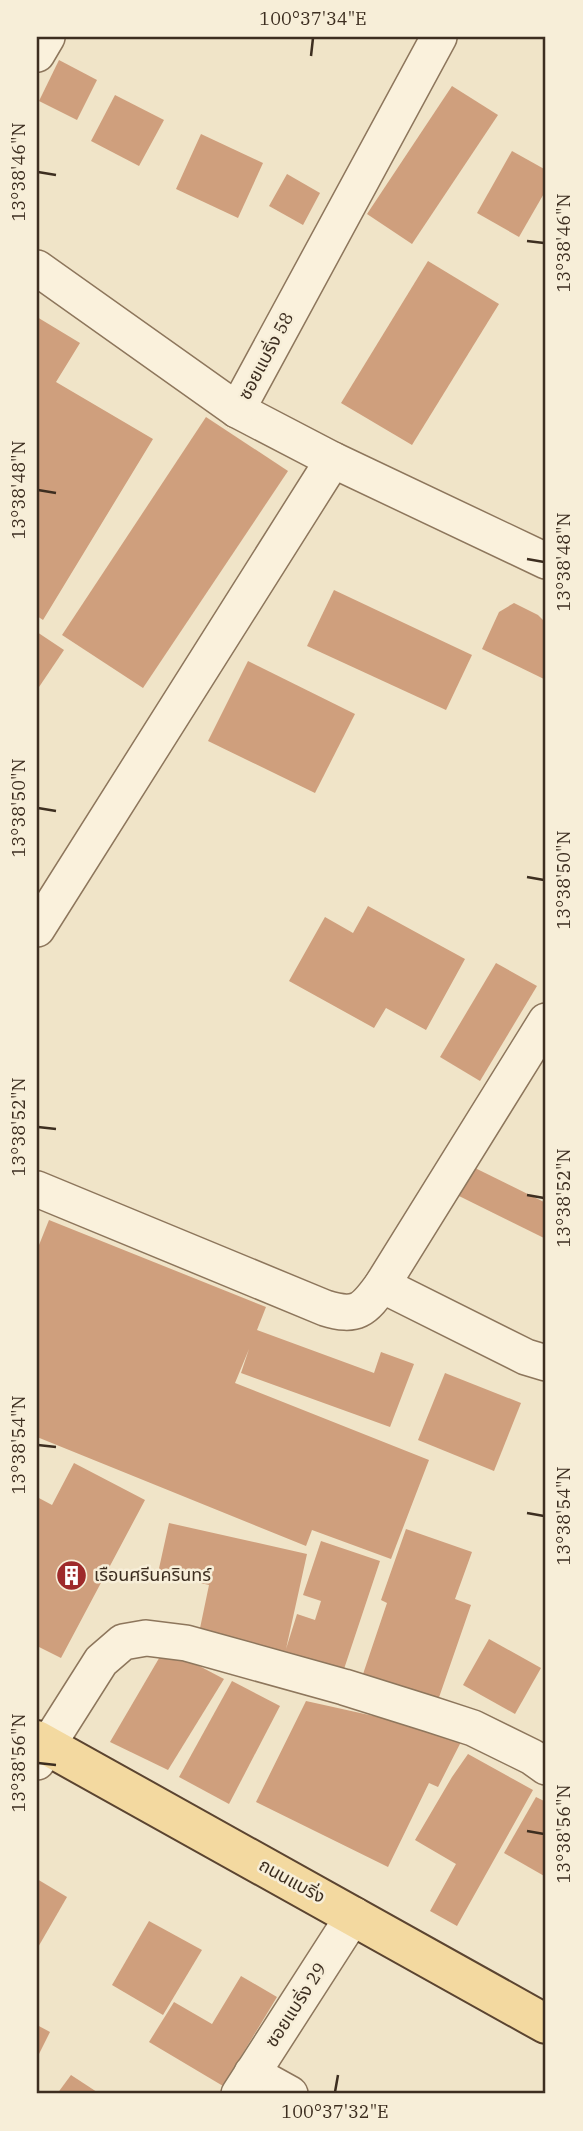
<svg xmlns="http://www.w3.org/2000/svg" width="583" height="2131" viewBox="0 0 583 2131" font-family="'IBM Plex Serif','Noto Sans Thai',serif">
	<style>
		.building { fill: #cf9f7d }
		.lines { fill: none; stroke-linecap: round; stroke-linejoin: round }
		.minor-casing { stroke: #8d765c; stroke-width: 38 }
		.major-casing { stroke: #5b4430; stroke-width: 42 }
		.minor { stroke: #faf1dc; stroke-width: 35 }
		.major { stroke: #f3d9a0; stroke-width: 38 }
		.ticks { fill: none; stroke: #3d2e20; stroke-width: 2.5 }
		.labels { text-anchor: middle; stroke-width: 5; stroke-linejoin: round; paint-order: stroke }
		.street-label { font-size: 18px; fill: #3d2e20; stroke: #f7eed8 }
		.poi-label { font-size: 18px; fill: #3d2e20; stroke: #f7eed8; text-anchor: start }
		.neatline { fill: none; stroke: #3d2e20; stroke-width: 2.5 }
		.ticks-label { font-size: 18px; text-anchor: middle; fill: #3d2e20 }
	</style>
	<rect width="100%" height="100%" fill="#f0e4c8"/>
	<g class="building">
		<path d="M 59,60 L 97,80 L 77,120 L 39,101 Z"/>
		<path d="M 452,86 L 498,115 L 412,244 L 367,214 Z"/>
		<path d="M 115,95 L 164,120 L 139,166 L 91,141 Z"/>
		<path d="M 201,134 L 263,163 L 238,218 L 176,189 Z"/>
		<path d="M 512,151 L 546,170 L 546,190 L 519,237 L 477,213 Z"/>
		<path d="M 287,174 L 320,193 L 303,225 L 269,206 Z"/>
		<path d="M 428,261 L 499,304 L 412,445 L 341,403 Z"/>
		<path d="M 37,317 L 80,343 L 56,382 L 153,439 L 43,620 L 37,616 Z"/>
		<path d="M 206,417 L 288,471 L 143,688 L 62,635 Z"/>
		<path d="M 334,590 L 472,655 L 446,710 L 307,646 Z"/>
		<path d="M 514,603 L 538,615 L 546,623 L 546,680 L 482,649 L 499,612 Z"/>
		<path d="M 37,632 L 64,650 L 37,690 Z"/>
		<path d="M 248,661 L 355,714 L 315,793 L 208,741 Z"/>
		<path d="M 368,906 L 465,959 L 426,1030 L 386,1008 L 374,1028 L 289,981 L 325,917 L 353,933 Z"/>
		<path d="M 496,963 L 537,986 L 480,1081 L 440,1057 Z"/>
		<path d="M 473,1167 L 546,1203 L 546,1239 L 459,1196 Z"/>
		<path d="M 49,1220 L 266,1307 L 257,1330 L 374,1373 L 381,1352 L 414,1364 L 390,1427 L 241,1373 L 249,1349 L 235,1383 L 429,1460 L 391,1559 L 312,1530 L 306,1546 L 37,1437 L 37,1250 Z"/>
		<path d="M 445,1373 L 521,1403 L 494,1471 L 418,1440 Z"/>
		<path d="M 74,1463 L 145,1500 L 61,1658 L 37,1646 L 37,1497 L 52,1505 Z"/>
		<path d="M 169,1523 L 307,1554 L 286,1649 L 297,1614 L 315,1620 L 321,1601 L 303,1595 L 321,1541 L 380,1561 L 343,1672 L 284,1652 L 199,1633 L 209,1585 L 158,1573 Z"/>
		<path d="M 406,1529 L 472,1552 L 455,1599 L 471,1605 L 436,1706 L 361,1680 L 387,1603 L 381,1600 Z"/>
		<path d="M 489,1639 L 541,1668 L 515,1714 L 463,1685 Z"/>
		<path d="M 165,1648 L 224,1679 L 168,1770 L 110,1742 Z"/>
		<path d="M 232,1681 L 280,1706 L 229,1804 L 179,1777 Z"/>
		<path d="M 306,1701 L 464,1736 L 438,1787 L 429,1783 L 388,1867 L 256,1802 Z"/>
		<path d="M 468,1754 L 533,1790 L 457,1926 L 430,1911 L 456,1864 L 415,1840 L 452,1777 Z"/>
		<path d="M 536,1797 L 546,1802 L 546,1877 L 504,1853 Z"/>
		<path d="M 37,1879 L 67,1897 L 37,1949 Z"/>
		<path d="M 149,1921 L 202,1950 L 163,2015 L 112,1985 Z"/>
		<path d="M 241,1976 L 277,1997 L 223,2086 L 149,2042 L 174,2002 L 212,2024 Z"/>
		<path d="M 37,2025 L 50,2032 L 37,2058 Z"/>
		<path d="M 71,2075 L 100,2094 L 57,2094 Z"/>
	</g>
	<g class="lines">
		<defs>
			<g id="minor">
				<path d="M 439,37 L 237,410 L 333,460 L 546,561"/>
				<path d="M 37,54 L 47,37"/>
				<path d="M 37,268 L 237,410"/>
				<path d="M 37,929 L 333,460"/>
				<path d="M 37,1189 L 325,1308 C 357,1318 364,1310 382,1285 L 546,1021"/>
				<path d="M 382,1285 L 526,1357 L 546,1363"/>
				<path d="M 37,1762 L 101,1661 L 123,1642 L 146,1638 L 186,1643 L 344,1687 L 430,1714 L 473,1728 L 532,1757 L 546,1767"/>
				<path d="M 252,2073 L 290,2094"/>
				<path d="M 239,2094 L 354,1915"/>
			</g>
			<path id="major" d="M 37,1740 L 546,2024"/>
		</defs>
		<use href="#minor" class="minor-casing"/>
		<use href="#major" class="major-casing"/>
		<use href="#minor" class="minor"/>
		<use href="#major" class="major"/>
	</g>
	<path class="ticks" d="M 311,56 L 313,38M 38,172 L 56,175M 527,241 L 544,243M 38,490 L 56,493M 527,559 L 544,562M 38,808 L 56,811M 527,877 L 544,880M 38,1127 L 56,1129M 527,1195 L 544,1198M 38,1445 L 56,1447M 527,1513 L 544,1516M 38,1763 L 56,1765M 527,1831 L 544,1834M 335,2092 L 338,2075"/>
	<defs>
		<symbol id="building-disc" viewBox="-11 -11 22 22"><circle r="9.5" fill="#9e2a2b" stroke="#f7eed8"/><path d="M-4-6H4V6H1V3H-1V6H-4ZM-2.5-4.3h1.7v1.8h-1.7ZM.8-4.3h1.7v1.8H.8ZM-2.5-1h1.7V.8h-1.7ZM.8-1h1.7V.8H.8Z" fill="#fff"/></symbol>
	</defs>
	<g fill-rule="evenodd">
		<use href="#building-disc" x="54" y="1558" width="35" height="35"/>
	</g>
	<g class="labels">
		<g class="street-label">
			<text transform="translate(266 356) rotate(-62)" y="6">ซอยแบริ่ง 58</text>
			<text transform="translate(292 1881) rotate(29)" y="6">ถนนแบริ่ง</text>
			<text transform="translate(296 2005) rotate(-57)" y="6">ซอยแบริ่ง 29</text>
		</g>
		<g class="poi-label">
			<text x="94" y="1581">เรือนศรีนครินทร์</text>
		</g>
	</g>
	<rect width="583" height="2131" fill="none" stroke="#f7eed8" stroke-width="77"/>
	<rect x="38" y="38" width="506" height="2054" class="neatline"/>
	<g class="ticks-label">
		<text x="313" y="25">100°37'34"E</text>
		<text transform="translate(19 172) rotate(-90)" y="6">13°38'46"N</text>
		<text transform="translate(564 243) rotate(-90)" y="6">13°38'46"N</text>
		<text transform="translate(19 490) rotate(-90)" y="6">13°38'48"N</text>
		<text transform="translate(564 562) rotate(-90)" y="6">13°38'48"N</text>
		<text transform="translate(19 808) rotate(-90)" y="6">13°38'50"N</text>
		<text transform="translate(564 880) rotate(-90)" y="6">13°38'50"N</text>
		<text transform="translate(19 1127) rotate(-90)" y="6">13°38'52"N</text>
		<text transform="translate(564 1198) rotate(-90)" y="6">13°38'52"N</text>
		<text transform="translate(19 1445) rotate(-90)" y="6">13°38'54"N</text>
		<text transform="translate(564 1516) rotate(-90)" y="6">13°38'54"N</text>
		<text transform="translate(19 1763) rotate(-90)" y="6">13°38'56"N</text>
		<text transform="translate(564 1834) rotate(-90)" y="6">13°38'56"N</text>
		<text x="335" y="2118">100°37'32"E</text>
	</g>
</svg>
